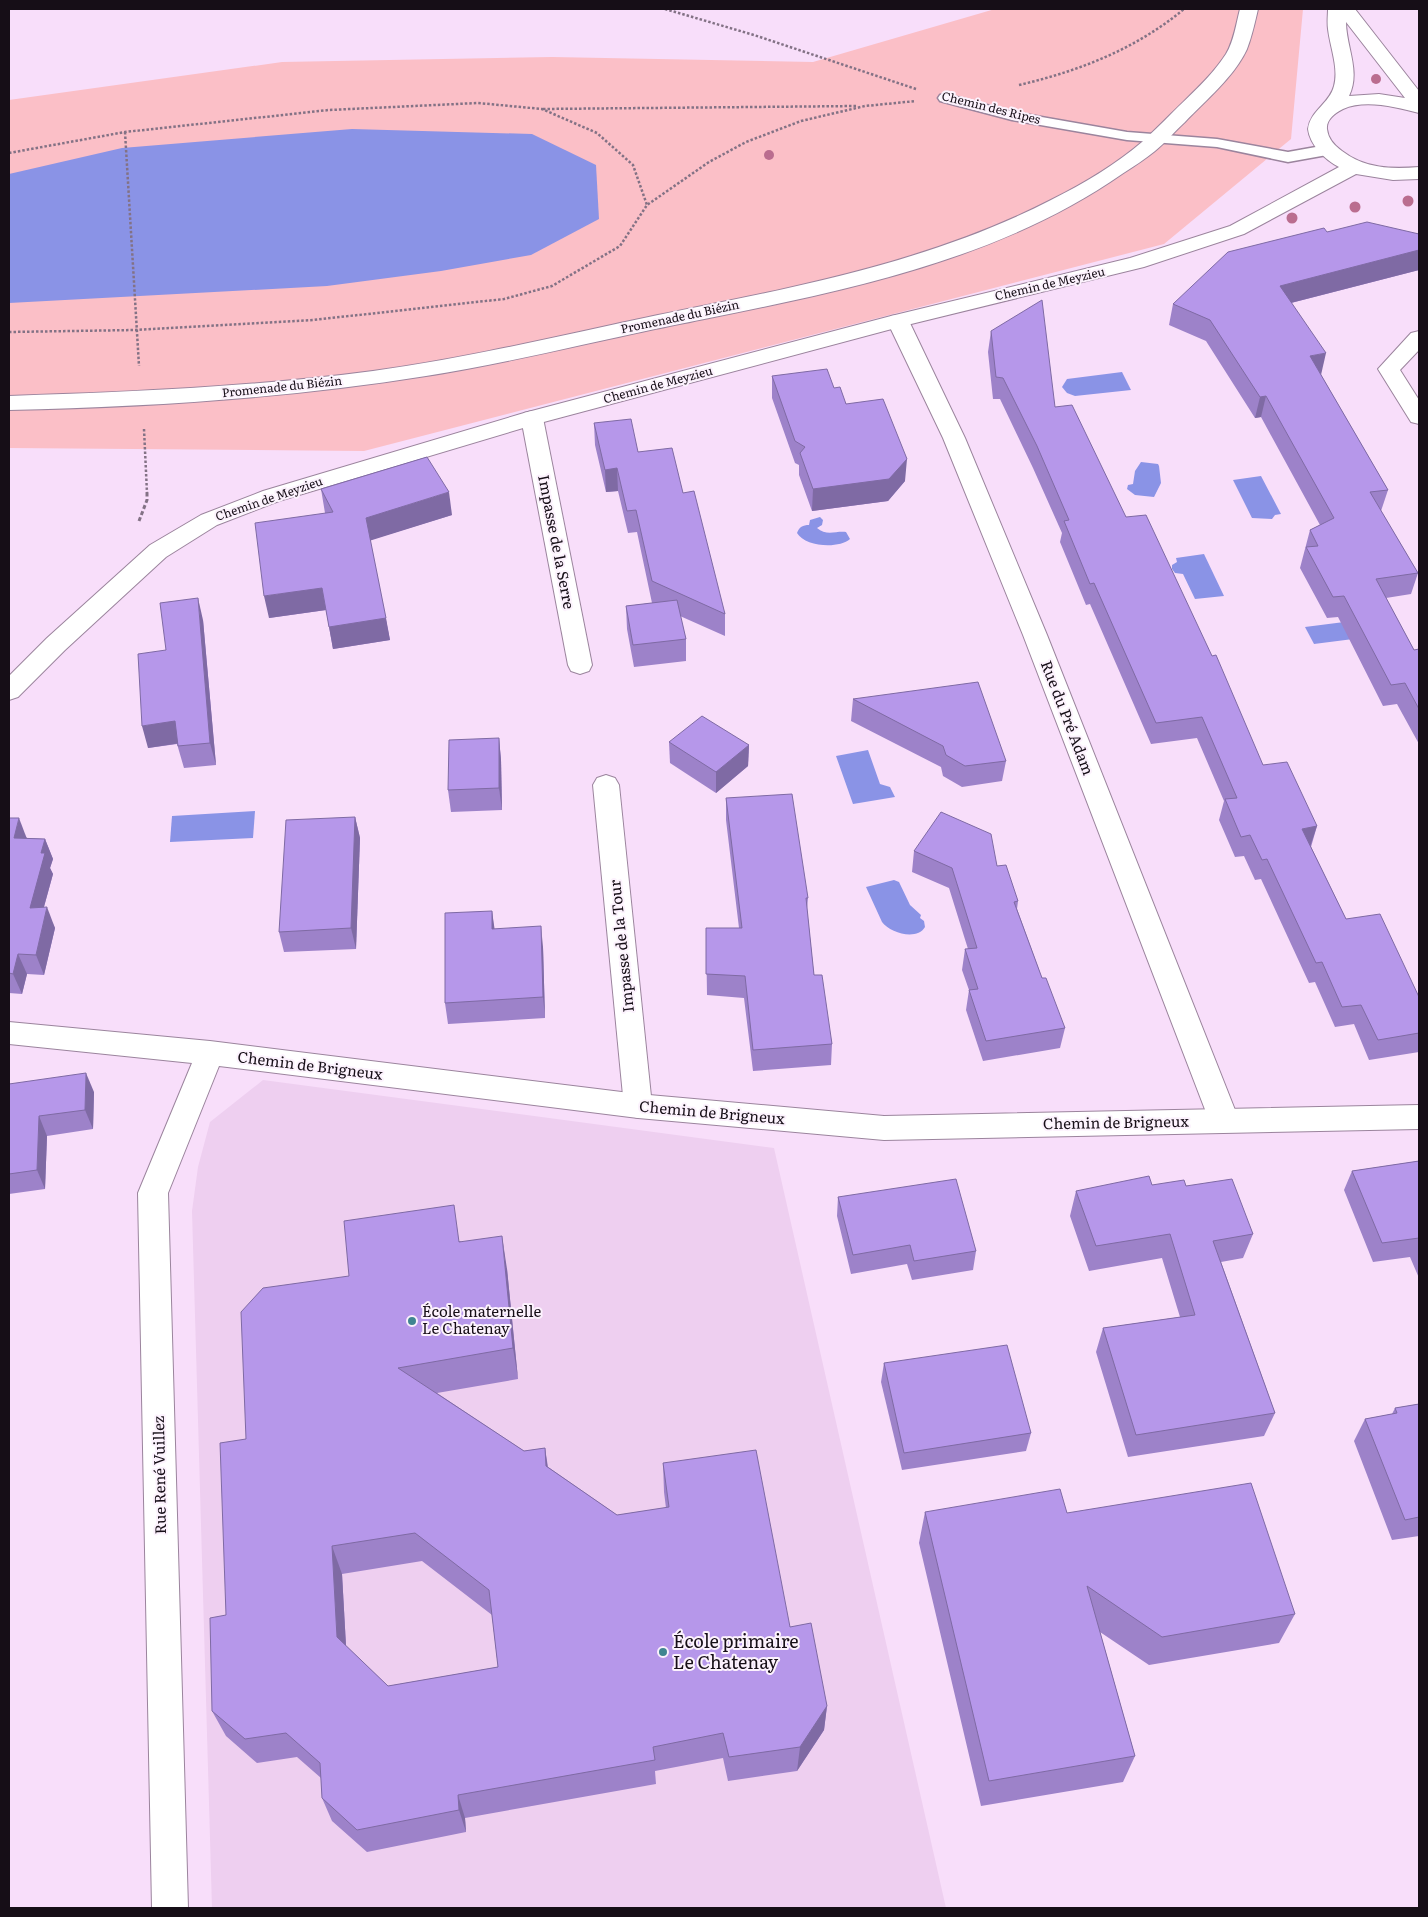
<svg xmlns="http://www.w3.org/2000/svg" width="1428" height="1917" viewBox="0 0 1428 1917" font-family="Literata,serif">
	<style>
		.built { fill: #eecff0 }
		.green { fill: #fbbfc7 }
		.water { fill: #8a93e6 }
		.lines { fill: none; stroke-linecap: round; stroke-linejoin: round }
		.lane-casing { stroke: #9b849d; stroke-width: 3 }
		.street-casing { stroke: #9b849d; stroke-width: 2 }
		.secondary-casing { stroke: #9b849d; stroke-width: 2 }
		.path-far1 { stroke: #837285; stroke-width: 2.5; stroke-dasharray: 2.5 2; stroke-linecap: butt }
		.path { stroke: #837285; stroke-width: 3; stroke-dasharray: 4 2.5; stroke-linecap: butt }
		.lane { fill: #fff; fill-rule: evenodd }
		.street { fill: #fff; fill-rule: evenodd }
		.secondary { fill: #fff; fill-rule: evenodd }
		.tree { fill: #ba6d8f }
		.wall { fill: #9d82c9; fill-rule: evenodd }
		.shaded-wall { fill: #7f6aa4 }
		.building { fill: #b697ea; stroke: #7f6aa4; fill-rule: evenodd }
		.poi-dot { fill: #408591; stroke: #fcf2fd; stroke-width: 2 }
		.labels { text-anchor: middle; stroke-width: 4; stroke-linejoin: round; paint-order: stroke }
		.far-street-label { font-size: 12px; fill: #160e17; stroke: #fcf2fd }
		.street-label { font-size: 15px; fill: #160e17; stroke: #fcf2fd }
		.poi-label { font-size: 15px; fill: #160e17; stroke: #fcf2fd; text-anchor: start }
		.near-poi-label { font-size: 18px; fill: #160e17; stroke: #fcf2fd; text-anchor: start }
	</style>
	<rect width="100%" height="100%" fill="#f8defa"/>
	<path class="built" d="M 263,1080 L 774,1148 L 946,1908 L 212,1908 L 192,1211 L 198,1167 L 210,1122 Z"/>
	<path class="green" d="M 995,9 L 1303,9 L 1291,139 L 1164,244 L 364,451 L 9,448 L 9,100 L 282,62 L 552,57 L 813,62 Z"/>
	<g class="water">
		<path d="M 352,129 L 532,134 L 596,165 L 599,219 L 531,255 L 441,271 L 327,286 L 9,303 L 9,174 L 122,148 Z"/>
		<path d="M 1122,372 L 1131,390 L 1075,396 L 1067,393 L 1062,387 L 1067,379 Z"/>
		<path d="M 1141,462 L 1158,464 L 1159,466 L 1161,483 L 1154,497 L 1135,495 L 1127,489 L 1128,485 L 1133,484 L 1135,471 Z"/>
		<path d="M 1261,476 L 1281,514 L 1275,515 L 1272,519 L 1252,518 L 1233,480 Z"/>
		<path d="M 820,517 L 823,520 L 822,525 L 817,528 C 826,536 835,531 846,532 L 850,539 C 839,549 805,547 797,533 C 799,527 803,525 809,525 L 810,520 Z"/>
		<path d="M 1204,554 L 1224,596 L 1195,599 L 1183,574 L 1175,573 L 1172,569 L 1172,565 L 1177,562 L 1176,558 Z"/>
		<path d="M 1352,621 L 1361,638 L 1314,644 L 1305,627 Z"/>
		<path d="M 868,750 L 880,784 L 890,787 L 895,797 L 853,804 L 836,756 Z"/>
		<path d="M 255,811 L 253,838 L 170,842 L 172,816 Z"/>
		<path d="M 894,880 L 899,882 L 910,905 L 921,915 L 920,918 L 924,921 L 925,927 C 917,941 890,933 882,922 L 866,887 Z"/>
	</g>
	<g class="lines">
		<defs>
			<path id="lane" d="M 945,94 L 1013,112 L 1127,132 L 1217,139 L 1288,152 L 1327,145 L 1332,147 L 1335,150 L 1332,153 L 1327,155 L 1288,162 L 1217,147 L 1127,140 L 1012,120 L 940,101 L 938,98 L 940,95 Z"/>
			<g id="street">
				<path d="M 1240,9 L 1258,9 C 1255,22 1252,36 1247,49 C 1234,77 1206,100 1185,122 C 1175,131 1166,142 1155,151 C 1145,159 1133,167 1122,174 C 986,269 814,296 655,329 C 579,345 503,364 426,376 C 289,398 148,407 9,410 L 9,396 C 130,392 252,387 373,371 C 469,358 563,335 658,315 C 792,288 928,263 1051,200 C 1083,184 1115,165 1142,142 C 1152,133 1162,123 1171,114 C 1190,95 1212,76 1226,54 C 1234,41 1236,24 1240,9 Z"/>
				<path d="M 898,315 L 905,316 L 909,321 L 965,438 L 1047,635 L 1239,1120 L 1234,1129 L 1224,1132 L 1214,1129 L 1209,1120 L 1023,635 L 943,438 L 887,321 L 891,316 Z"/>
				<path d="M 1419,331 L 1419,350 L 1400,370 L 1419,400 L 1419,424 L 1411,422 L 1378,369 L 1411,333 Z"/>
				<path d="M 532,411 L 540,413 L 543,418 L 592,665 L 589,671 L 580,674 L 571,671 L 568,665 L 521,418 L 524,413 Z"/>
				<path d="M 606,775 L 615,778 L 619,785 L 652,1106 L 648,1115 L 638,1118 L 628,1115 L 624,1106 L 593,785 L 597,778 Z"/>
			</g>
			<g id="secondary">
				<path d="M 1328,9 L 1355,9 L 1419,91 L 1419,113 C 1396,107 1365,99 1343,109 C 1335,113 1326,120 1327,129 C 1328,139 1335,146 1342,151 C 1365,169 1392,169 1419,167 L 1419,179 L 1393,180 L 1356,174 L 1244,234 L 1144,267 L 903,326 L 540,423 L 279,501 L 217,525 L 166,557 L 65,650 L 18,697 L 9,700 L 9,676 L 47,638 L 150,545 L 201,515 L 263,491 L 524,413 L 891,316 L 1130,258 L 1230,226 L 1339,167 C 1325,160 1310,145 1308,129 C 1310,111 1330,103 1334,86 C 1339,68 1330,47 1328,29 C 1327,22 1328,15 1328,9 ZM 1346,22 L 1405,98 L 1379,94 L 1349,96 C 1361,71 1346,47 1346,22 Z"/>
				<path d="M 9,1022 L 210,1041 L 638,1094 L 884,1116 L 1419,1105 L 1419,1129 L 884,1140 L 638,1118 L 219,1066 L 168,1193 L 188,1908 L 152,1908 L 138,1193 L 192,1063 L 9,1044 Z"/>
			</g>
		</defs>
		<use href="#lane" class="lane-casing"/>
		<use href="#street" class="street-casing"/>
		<use href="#secondary" class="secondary-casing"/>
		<g class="path-far1">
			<path d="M 665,9 L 754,35 L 916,89"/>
			<path d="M 1019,85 C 1079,71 1136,49 1184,9"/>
			<path d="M 543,109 L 857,106"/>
			<path d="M 125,132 L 139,366"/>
			<path d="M 9,153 L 125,132 L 329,110 L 478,103 L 542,109 L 597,133 L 633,165 L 647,205"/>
			<path d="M 9,332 L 135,330 L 313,320 L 504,299 L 552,286 L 620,246 L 647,205 L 709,162 L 746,142 L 801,121 L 865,106 L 916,101"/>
			<path d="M 144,429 L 147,493"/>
		</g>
		<path class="path" d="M 139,521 L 147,500 L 147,491"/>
		<use href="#lane" class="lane"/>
		<use href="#street" class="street"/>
		<use href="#secondary" class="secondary"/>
	</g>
	<g class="tree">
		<circle cx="1376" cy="79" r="5"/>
		<circle cx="769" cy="155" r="5"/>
		<circle cx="1408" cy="201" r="5.5"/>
		<circle cx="1355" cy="207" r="5.5"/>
		<circle cx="1292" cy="218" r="5.5"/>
	</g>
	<g class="wall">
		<path d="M 1327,232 L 1419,234 L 1419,270 L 1291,303 L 1321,375 L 1388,490 L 1381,511 L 1418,573 L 1411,594 L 1386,598 L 1414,650 L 1419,649 L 1419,744 L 1397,704 L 1383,706 L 1338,617 L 1327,618 L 1300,568 L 1310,530 L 1320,525 L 1261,417 L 1255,418 L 1206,341 L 1169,325 L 1173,304 Z"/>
		<path d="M 991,331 L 1055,407 L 1126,517 L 1263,765 L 1317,826 L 1311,847 L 1346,919 L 1419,997 L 1419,1052 L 1369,1060 L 1354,1024 L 1335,1027 L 1315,982 L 1309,983 L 1261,879 L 1255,880 L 1244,856 L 1235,857 L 1219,820 L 1224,801 L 1197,738 L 1151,744 L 1090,604 L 1086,605 L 1060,542 L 1062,533 L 1033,468 L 1000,399 L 993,399 L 988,352 Z"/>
		<path d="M 772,376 L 834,388 L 905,481 L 888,501 L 812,511 L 799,475 L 799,465 L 795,463 L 772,398 Z"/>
		<path d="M 594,423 L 638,452 L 683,493 L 725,614 L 725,636 L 680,616 L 686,639 L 686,661 L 634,667 L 627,629 L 626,606 L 652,603 L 637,532 L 628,533 L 618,491 L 606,492 L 595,445 Z"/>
		<path d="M 321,489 L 452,515 L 370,540 L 390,640 L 333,649 L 326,610 L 269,618 L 325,513 Z"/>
		<path d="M 203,620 L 216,765 L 184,768 L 177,744 L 148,748 L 166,650 Z"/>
		<path d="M 853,699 L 1006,761 L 1002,781 L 962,787 L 943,776 L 941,767 L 851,721 Z"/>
		<path d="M 499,738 L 501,760 L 502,810 L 451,812 L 448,790 Z"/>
		<path d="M 669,742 L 749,745 L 748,766 L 716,793 L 670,763 Z"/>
		<path d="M 726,798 L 808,898 L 807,909 L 814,975 L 832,1044 L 831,1065 L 753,1071 L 744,998 L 707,995 L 706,928 L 739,928 L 726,820 Z"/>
		<path d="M 355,817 L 360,838 L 356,949 L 284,952 L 279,932 Z"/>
		<path d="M 9,818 L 27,838 L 45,839 L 53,859 L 50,868 L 53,874 L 44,907 L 55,928 L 44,975 L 27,974 L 22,994 L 9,993 Z"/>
		<path d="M 914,851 L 997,866 L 1018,901 L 1017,909 L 1042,978 L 1065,1028 L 1060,1048 L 983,1061 L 966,1010 L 969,990 L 962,970 L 965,949 L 968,949 L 949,888 L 912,872 Z"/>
		<path d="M 492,911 L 494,929 L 543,947 L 545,1018 L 448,1024 L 445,1003 Z"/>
		<path d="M 9,1084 L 94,1092 L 93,1129 L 47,1136 L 45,1189 L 9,1194 Z"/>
		<path d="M 1419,1161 L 1419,1278 L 1410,1257 L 1373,1262 L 1344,1190 L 1352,1171 Z"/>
		<path d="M 1152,1185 L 1186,1186 L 1253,1234 L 1243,1258 L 1221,1262 L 1275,1413 L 1264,1436 L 1128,1457 L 1096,1352 L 1103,1328 L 1180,1317 L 1162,1258 L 1089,1271 L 1070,1216 L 1076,1191 Z"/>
		<path d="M 838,1197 L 976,1251 L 973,1270 L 912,1280 L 907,1264 L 851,1274 L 837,1216 Z"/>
		<path d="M 460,1241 L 507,1269 L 518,1379 L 437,1393 L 524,1451 L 545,1448 L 548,1467 L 617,1515 L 666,1508 L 664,1492 L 663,1463 L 790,1627 L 827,1706 L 824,1730 L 797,1771 L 728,1781 L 723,1758 L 655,1771 L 656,1784 L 465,1818 L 466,1832 L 367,1852 L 332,1821 L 322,1798 L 321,1778 L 297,1757 L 257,1763 L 226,1736 L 212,1711 L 226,1615 L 246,1439 L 349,1276 ZM 422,1561 L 492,1615 L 498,1667 L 388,1686 L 346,1646 L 342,1574 Z"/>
		<path d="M 884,1363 L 1031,1433 L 1026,1451 L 902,1470 L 881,1382 Z"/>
		<path d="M 1419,1404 L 1419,1536 L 1392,1540 L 1354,1441 L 1365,1419 L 1392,1414 L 1395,1408 Z"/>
		<path d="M 925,1512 L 1295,1614 L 1279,1643 L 1149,1665 L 1100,1632 L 1135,1756 L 1123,1782 L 981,1806 L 919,1543 Z"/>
	</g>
	<g class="shaded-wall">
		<path d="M 1419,250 L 1419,270 L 1275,307 L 1280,286 Z"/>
		<path d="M 1326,353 L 1321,375 L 1310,356 Z"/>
		<path d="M 1266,396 L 1261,417 L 1255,418 L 1260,397 Z"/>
		<path d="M 907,459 L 905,481 L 888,501 L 812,511 L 813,489 Z"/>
		<path d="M 617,468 L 618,491 L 606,492 L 605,470 Z"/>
		<path d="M 449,492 L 452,515 L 369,541 L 366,518 Z"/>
		<path d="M 322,588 L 326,610 L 269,618 L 264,596 Z"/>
		<path d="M 198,598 L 203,620 L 216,765 L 210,743 Z"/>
		<path d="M 386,618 L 390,640 L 333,649 L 329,627 Z"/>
		<path d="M 175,721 L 181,743 L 148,748 L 142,726 Z"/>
		<path d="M 499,738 L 501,760 L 502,810 L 499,788 Z"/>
		<path d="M 749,745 L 748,766 L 716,793 L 716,772 Z"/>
		<path d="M 355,817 L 360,838 L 356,949 L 351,928 Z"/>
		<path d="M 19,818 L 27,839 L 14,838 Z"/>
		<path d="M 1317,826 L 1310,847 L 1302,829 Z"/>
		<path d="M 45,839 L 53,859 L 50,868 L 53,874 L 38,928 L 30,908 L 41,853 Z"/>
		<path d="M 47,907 L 55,928 L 44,975 L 36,955 Z"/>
		<path d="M 492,911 L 495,932 L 492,929 Z"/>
		<path d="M 541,926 L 543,947 L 545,1018 L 543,997 Z"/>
		<path d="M 18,954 L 27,974 L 22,994 L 13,974 Z"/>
		<path d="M 86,1073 L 94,1092 L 93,1129 L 85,1110 Z"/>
		<path d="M 39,1116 L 47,1136 L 45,1189 L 37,1170 Z"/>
		<path d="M 502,1236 L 507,1269 L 518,1379 L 513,1348 Z"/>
		<path d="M 545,1448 L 549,1478 L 546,1466 Z"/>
		<path d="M 332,1546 L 342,1574 L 347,1664 L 337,1637 Z"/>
		<path d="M 827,1706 L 824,1730 L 797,1771 L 800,1747 Z"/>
		<path d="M 458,1795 L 465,1818 L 466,1832 L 459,1810 Z"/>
	</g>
	<g class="building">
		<path d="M 1367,222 L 1419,234 L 1419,250 L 1280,286 L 1326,353 L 1310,356 L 1388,490 L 1370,492 L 1418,573 L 1376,579 L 1414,650 L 1419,649 L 1419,709 L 1405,683 L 1391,685 L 1344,596 L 1333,597 L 1306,547 L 1318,546 L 1310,530 L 1334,518 L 1266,396 L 1260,397 L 1210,320 L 1173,304 L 1228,252 L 1324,228 L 1327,232 Z"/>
		<path d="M 1042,300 L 1055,407 L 1072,405 L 1126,517 L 1146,515 L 1212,656 L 1216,655 L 1263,765 L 1287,762 L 1317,826 L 1302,829 L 1346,919 L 1380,914 L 1419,997 L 1419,1033 L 1378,1040 L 1361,1005 L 1342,1007 L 1322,962 L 1316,963 L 1267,859 L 1262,860 L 1250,835 L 1241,837 L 1225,799 L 1237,798 L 1202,717 L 1156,723 L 1094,583 L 1090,584 L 1064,521 L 1069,520 L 1037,446 L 1003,378 L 996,377 L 991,331 Z"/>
		<path d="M 827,369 L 834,388 L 840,387 L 846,404 L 883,399 L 907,459 L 889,479 L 813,489 L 800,453 L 805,447 L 795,441 L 772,376 Z"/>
		<path d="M 631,419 L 638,452 L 672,448 L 683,493 L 694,491 L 725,614 L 652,581 L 636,510 L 627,511 L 617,468 L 605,470 L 594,423 Z"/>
		<path d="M 427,457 L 449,492 L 366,518 L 386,618 L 329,627 L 322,588 L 264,596 L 255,523 L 333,512 L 321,489 Z"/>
		<path d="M 198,598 L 210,743 L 178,746 L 175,721 L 142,726 L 138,654 L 166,650 L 160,603 Z"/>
		<path d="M 677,600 L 686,639 L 633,645 L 626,606 Z"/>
		<path d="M 978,682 L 1006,761 L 965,766 L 946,755 L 943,746 L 853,699 Z"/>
		<path d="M 702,716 L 749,745 L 716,772 L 669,742 Z"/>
		<path d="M 499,738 L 499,788 L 448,790 L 449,740 Z"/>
		<path d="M 792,794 L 808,898 L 806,898 L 814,975 L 822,975 L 832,1044 L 753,1050 L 745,976 L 706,974 L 706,928 L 742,928 L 726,798 Z"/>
		<path d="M 941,812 L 991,834 L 997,866 L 1006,865 L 1018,901 L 1014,902 L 1042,978 L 1046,978 L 1065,1028 L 986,1041 L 969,990 L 978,989 L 965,949 L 977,948 L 952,868 L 914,851 Z"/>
		<path d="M 355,817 L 351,928 L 279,932 L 286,820 Z"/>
		<path d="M 9,818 L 19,818 L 14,838 L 45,839 L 41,853 L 45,853 L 30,908 L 47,907 L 36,955 L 18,954 L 13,974 L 9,973 Z"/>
		<path d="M 492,911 L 492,929 L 541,926 L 543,997 L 445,1003 L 445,913 Z"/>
		<path d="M 86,1073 L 85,1110 L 39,1116 L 37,1170 L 9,1174 L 9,1084 Z"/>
		<path d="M 1419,1161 L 1419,1238 L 1382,1243 L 1352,1171 Z"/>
		<path d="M 1149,1176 L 1152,1185 L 1184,1180 L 1186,1186 L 1232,1179 L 1253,1234 L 1213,1241 L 1275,1413 L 1136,1435 L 1103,1328 L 1195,1315 L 1170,1234 L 1096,1246 L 1076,1191 Z"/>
		<path d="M 956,1179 L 976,1251 L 914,1261 L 910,1245 L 853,1255 L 838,1197 Z"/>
		<path d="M 454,1205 L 459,1242 L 502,1236 L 513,1348 L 398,1368 L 524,1451 L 545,1448 L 546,1466 L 617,1515 L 669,1507 L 663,1463 L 756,1450 L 790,1627 L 811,1623 L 827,1706 L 800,1747 L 729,1757 L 723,1733 L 653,1747 L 655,1760 L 458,1795 L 459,1810 L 357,1830 L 322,1798 L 320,1763 L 286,1733 L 245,1739 L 212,1711 L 210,1618 L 226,1615 L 220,1443 L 246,1439 L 241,1312 L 263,1288 L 349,1276 L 344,1221 ZM 415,1533 L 489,1590 L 498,1667 L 388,1686 L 337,1637 L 332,1546 Z"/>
		<path d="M 1007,1345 L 1031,1433 L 904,1453 L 884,1363 Z"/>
		<path d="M 1419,1404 L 1419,1517 L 1405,1520 L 1365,1419 L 1397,1413 L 1395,1408 Z"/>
		<path d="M 1251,1483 L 1295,1614 L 1162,1637 L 1087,1586 L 1135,1756 L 989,1781 L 925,1512 L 1060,1489 L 1067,1513 Z"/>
	</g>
	<g class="poi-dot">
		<circle cx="412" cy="1321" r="5"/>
		<circle cx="663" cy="1652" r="5"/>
	</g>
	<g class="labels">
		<g class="far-street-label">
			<text transform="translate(991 108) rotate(14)" y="4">Chemin des Ripes</text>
			<text transform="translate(1050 284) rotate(-13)" y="4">Chemin de Meyzieu</text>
			<text transform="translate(680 317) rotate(-12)" y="4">Promenade du Biézin</text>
			<text transform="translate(658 385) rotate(-15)" y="4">Chemin de Meyzieu</text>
			<text transform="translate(282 387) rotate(-6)" y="4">Promenade du Biézin</text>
			<text transform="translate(269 499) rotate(-19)" y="4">Chemin de Meyzieu</text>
		</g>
		<g class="street-label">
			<text transform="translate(556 542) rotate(79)" y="5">Impasse de la Serre</text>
			<text transform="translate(1067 718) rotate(69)" y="5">Rue du Pré Adam</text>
			<text transform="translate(622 946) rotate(-96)" y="5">Impasse de la Tour</text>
			<text transform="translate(310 1066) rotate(7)" y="5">Chemin de Brigneux</text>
			<text transform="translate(712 1113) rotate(5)" y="5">Chemin de Brigneux</text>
			<text transform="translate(1116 1123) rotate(-1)" y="5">Chemin de Brigneux</text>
			<text transform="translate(160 1475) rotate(-91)" y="5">Rue René Vuillez</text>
		</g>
		<g class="poi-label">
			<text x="422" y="1317">École maternelle<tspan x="422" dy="17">Le Chatenay</tspan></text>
		</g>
		<g class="near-poi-label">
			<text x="673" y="1648">École primaire<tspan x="673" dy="21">Le Chatenay</tspan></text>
		</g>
	</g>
	<rect width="1428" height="1917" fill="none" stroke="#160e17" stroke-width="20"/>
</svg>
